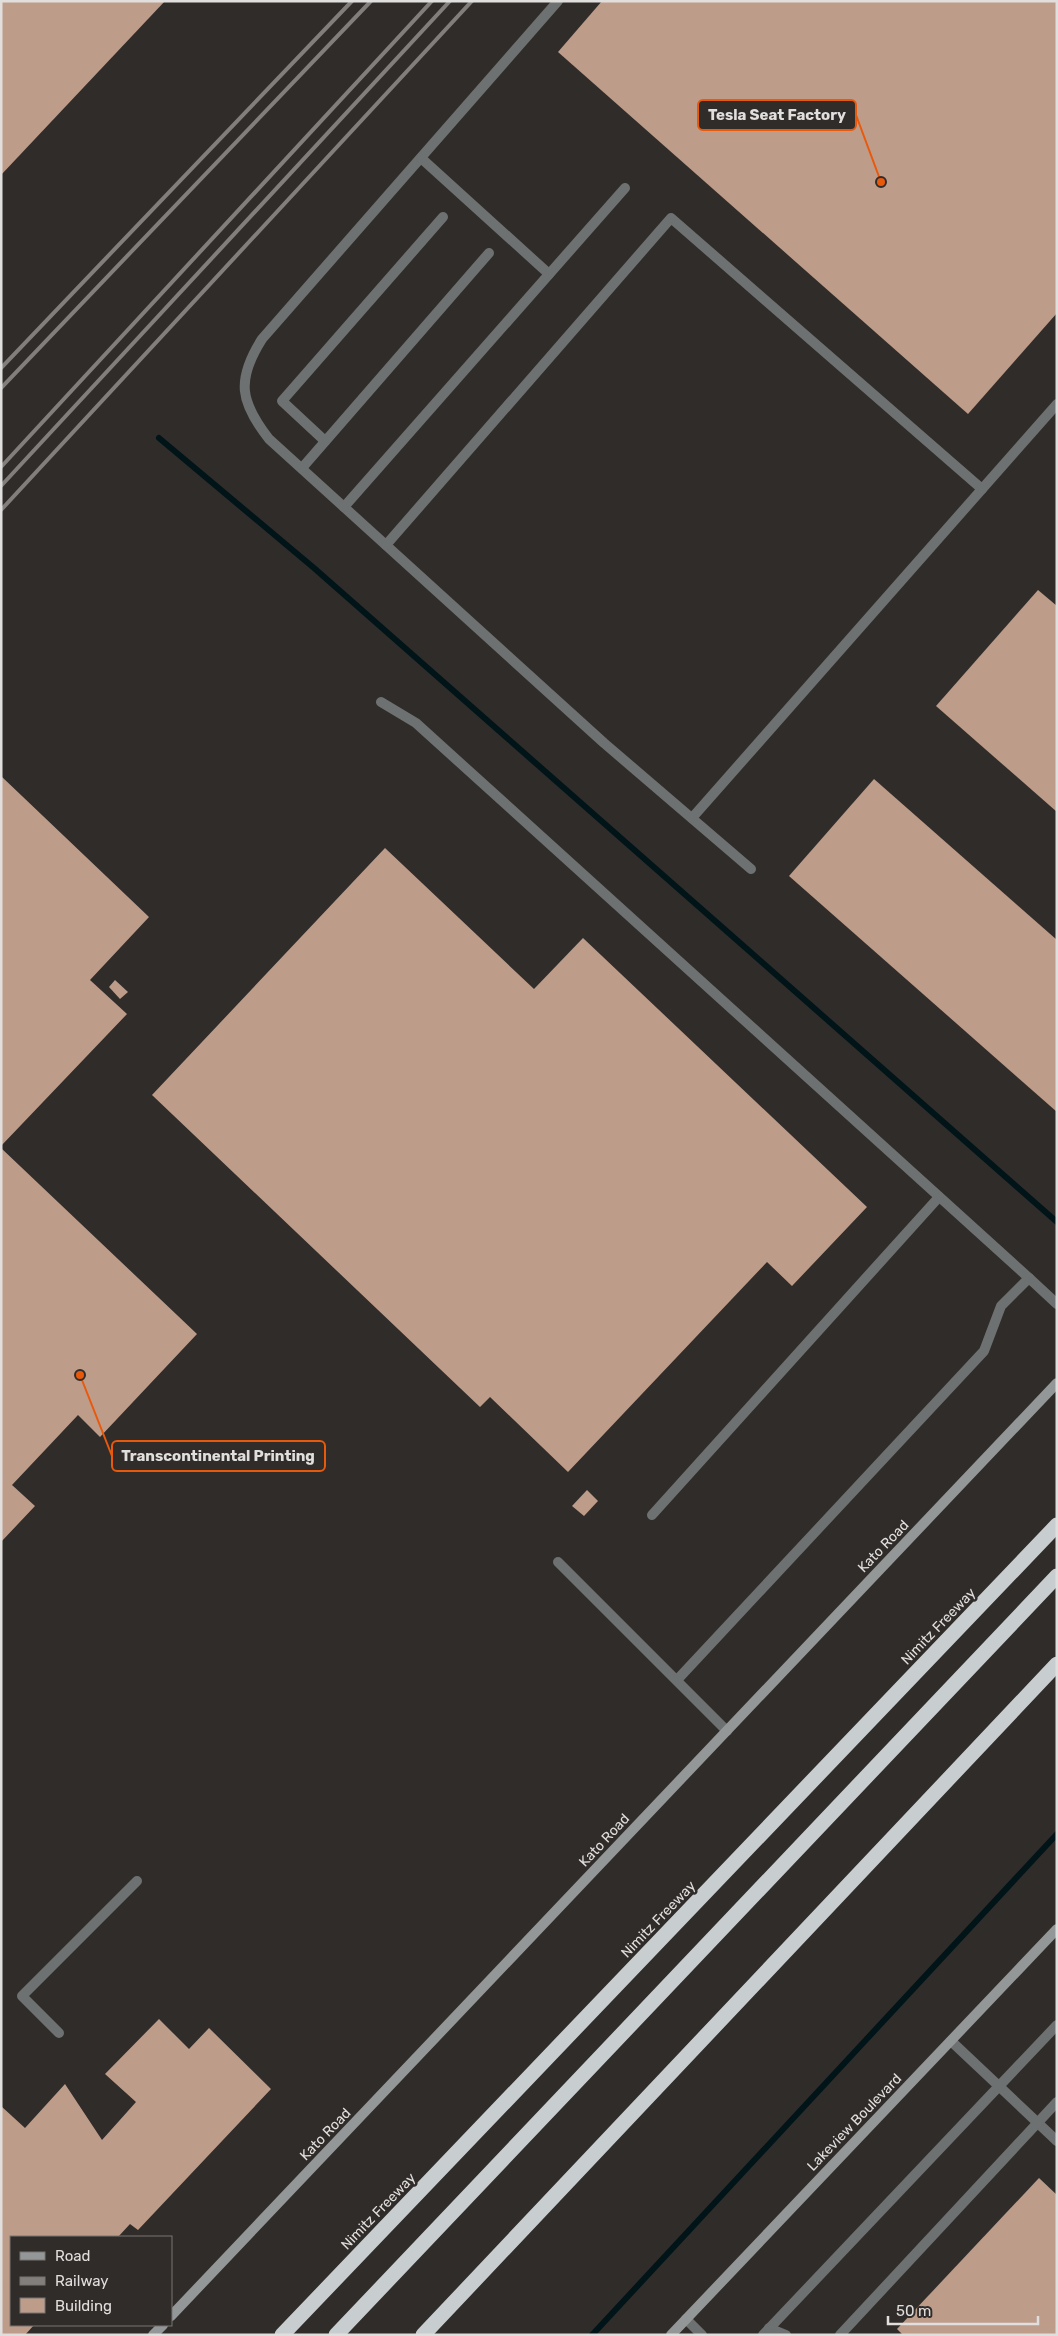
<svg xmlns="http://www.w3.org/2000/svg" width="1058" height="2336" viewBox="0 0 1058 2336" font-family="Rubik,sans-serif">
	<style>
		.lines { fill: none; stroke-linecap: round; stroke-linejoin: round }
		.stream { stroke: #011519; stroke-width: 6 }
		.building { fill: #be9c8a }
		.lane { stroke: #6e7171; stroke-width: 10 }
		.secondary { stroke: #939797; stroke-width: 10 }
		.highway { stroke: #c8cecf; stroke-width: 15 }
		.rail { stroke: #817e7c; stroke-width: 4 }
		.labels { text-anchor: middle; stroke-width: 5; stroke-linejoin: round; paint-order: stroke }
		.street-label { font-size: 14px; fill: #e1dfde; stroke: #302c2a }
		.leader { fill: none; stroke: #e8590c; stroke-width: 2 }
		.callout-dot { fill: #e8590c; stroke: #302c2a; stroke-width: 2 }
		.callout { fill: #302c2a; stroke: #e8590c; stroke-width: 2 }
		.callout-label { font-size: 15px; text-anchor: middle; font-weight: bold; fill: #e1dfde }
	</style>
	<rect width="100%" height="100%" fill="#302c2a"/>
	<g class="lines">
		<g class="stream">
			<path d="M 159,438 L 314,568 L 1057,1222"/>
			<path d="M 592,2335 L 1057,1834"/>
		</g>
	</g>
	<g class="building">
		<path d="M 1,1 L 165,1 L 1,175 Z"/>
		<path d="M 602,1 L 1057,1 L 1057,313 L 968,414 L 558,52 Z"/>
		<path d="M 1038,590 L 1057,606 L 1057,812 L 936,706 Z"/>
		<path d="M 1,776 L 149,917 L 90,980 L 127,1014 L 1,1146 Z"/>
		<path d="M 874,779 L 1057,940 L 1057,1112 L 789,876 Z"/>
		<path d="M 385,848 L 534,989 L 583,938 L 867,1207 L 792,1286 L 767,1262 L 568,1472 L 490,1397 L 480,1407 L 152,1095 Z"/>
		<path d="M 115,980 L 128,992 L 120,999 L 109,987 Z"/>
		<path d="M 1,1148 L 197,1334 L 100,1437 L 78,1415 L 12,1485 L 35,1506 L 1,1542 Z"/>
		<path d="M 587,1490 L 598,1501 L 584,1516 L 572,1506 Z"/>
		<path d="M 159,2019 L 189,2049 L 209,2028 L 271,2089 L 138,2230 L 130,2224 L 118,2237 L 11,2237 L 11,2325 L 34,2325 L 25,2335 L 1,2335 L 1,2106 L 25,2128 L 65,2084 L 102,2140 L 136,2102 L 105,2074 Z"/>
		<path d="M 1039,2178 L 1057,2195 L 1057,2335 L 903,2335 L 897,2329 Z"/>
	</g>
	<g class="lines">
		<g class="lane">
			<path d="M 558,1 L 262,339 C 236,380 240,402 269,439 L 604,743 L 751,869"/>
			<path d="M 421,158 L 549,274"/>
			<path d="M 325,441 L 282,401 L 443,217"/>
			<path d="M 302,468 L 489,253"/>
			<path d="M 344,507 L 625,188"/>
			<path d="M 386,545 L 671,218 L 982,489"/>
			<path d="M 381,702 L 416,723 L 1029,1278"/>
			<path d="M 692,818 L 1057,404"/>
			<path d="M 652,1515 L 939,1197"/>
			<path d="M 558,1562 L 727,1731"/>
			<path d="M 677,1680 L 984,1351 L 1001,1306 L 1029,1278 L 1057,1304"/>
			<path d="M 59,2033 L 22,1996 L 137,1881"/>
			<path d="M 951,2041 L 1057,2141"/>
			<path d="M 686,2319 L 702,2335"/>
			<path d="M 769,2328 L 786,2335"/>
			<path d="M 763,2335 L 1057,2025"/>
			<path d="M 840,2335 L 1057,2102"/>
		</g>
		<g class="secondary">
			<path d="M 171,2316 L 1057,1383"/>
			<path d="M 153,2335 L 163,2325"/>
			<path d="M 671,2335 L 1057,1929"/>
		</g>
		<g class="highway">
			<path d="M 282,2335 L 1057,1525"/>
			<path d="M 336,2335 L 1057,1576"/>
			<path d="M 423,2335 L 1057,1664"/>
		</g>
		<g class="rail">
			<path d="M 1,368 L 352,1"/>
			<path d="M 1,388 L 371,1"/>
			<path d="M 1,467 L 432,1"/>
			<path d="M 1,486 L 450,1"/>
			<path d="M 1,510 L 472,1"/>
		</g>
	</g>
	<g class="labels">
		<g class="street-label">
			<text transform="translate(883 1546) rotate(-46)" y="5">Kato Road</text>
			<text transform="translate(938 1626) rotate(-46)" y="5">Nimitz Freeway</text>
			<text transform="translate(604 1840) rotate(-47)" y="5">Kato Road</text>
			<text transform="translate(658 1919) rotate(-46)" y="5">Nimitz Freeway</text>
			<text transform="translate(854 2122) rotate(-46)" y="5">Lakeview Boulevard</text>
			<text transform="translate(325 2134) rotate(-46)" y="5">Kato Road</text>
			<text transform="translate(378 2211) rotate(-46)" y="5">Nimitz Freeway</text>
		</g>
	</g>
	<path class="leader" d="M881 182L856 115M80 1375L112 1456"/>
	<g class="callout-dot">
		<circle cx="881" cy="182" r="5"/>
		<circle cx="80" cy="1375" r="5"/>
	</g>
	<g class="callout">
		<rect x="698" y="100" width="158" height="30" rx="5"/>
		<rect x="112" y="1441" width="213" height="30" rx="5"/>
	</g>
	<g class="callout-label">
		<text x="777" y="120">Tesla Seat Factory</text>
		<text x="218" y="1461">Transcontinental Printing</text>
	</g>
	<rect width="1058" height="2336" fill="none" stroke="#e1dfde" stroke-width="5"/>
	<rect x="10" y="2236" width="162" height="90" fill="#302c2a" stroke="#777472"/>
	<rect x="20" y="2252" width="25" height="8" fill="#939797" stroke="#777472"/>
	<text x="55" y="2261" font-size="15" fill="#e1dfde">Road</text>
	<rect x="20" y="2277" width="25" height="8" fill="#817e7c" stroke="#777472"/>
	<text x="55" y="2286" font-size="15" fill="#e1dfde">Railway</text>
	<rect x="20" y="2298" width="25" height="15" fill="#be9c8a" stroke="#777472"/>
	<text x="55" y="2311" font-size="15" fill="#e1dfde">Building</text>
	<path d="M888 2316v8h150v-8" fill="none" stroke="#e1dfde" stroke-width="2.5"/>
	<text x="896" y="2316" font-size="15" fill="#e1dfde" stroke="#302c2a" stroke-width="4" paint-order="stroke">50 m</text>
</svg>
